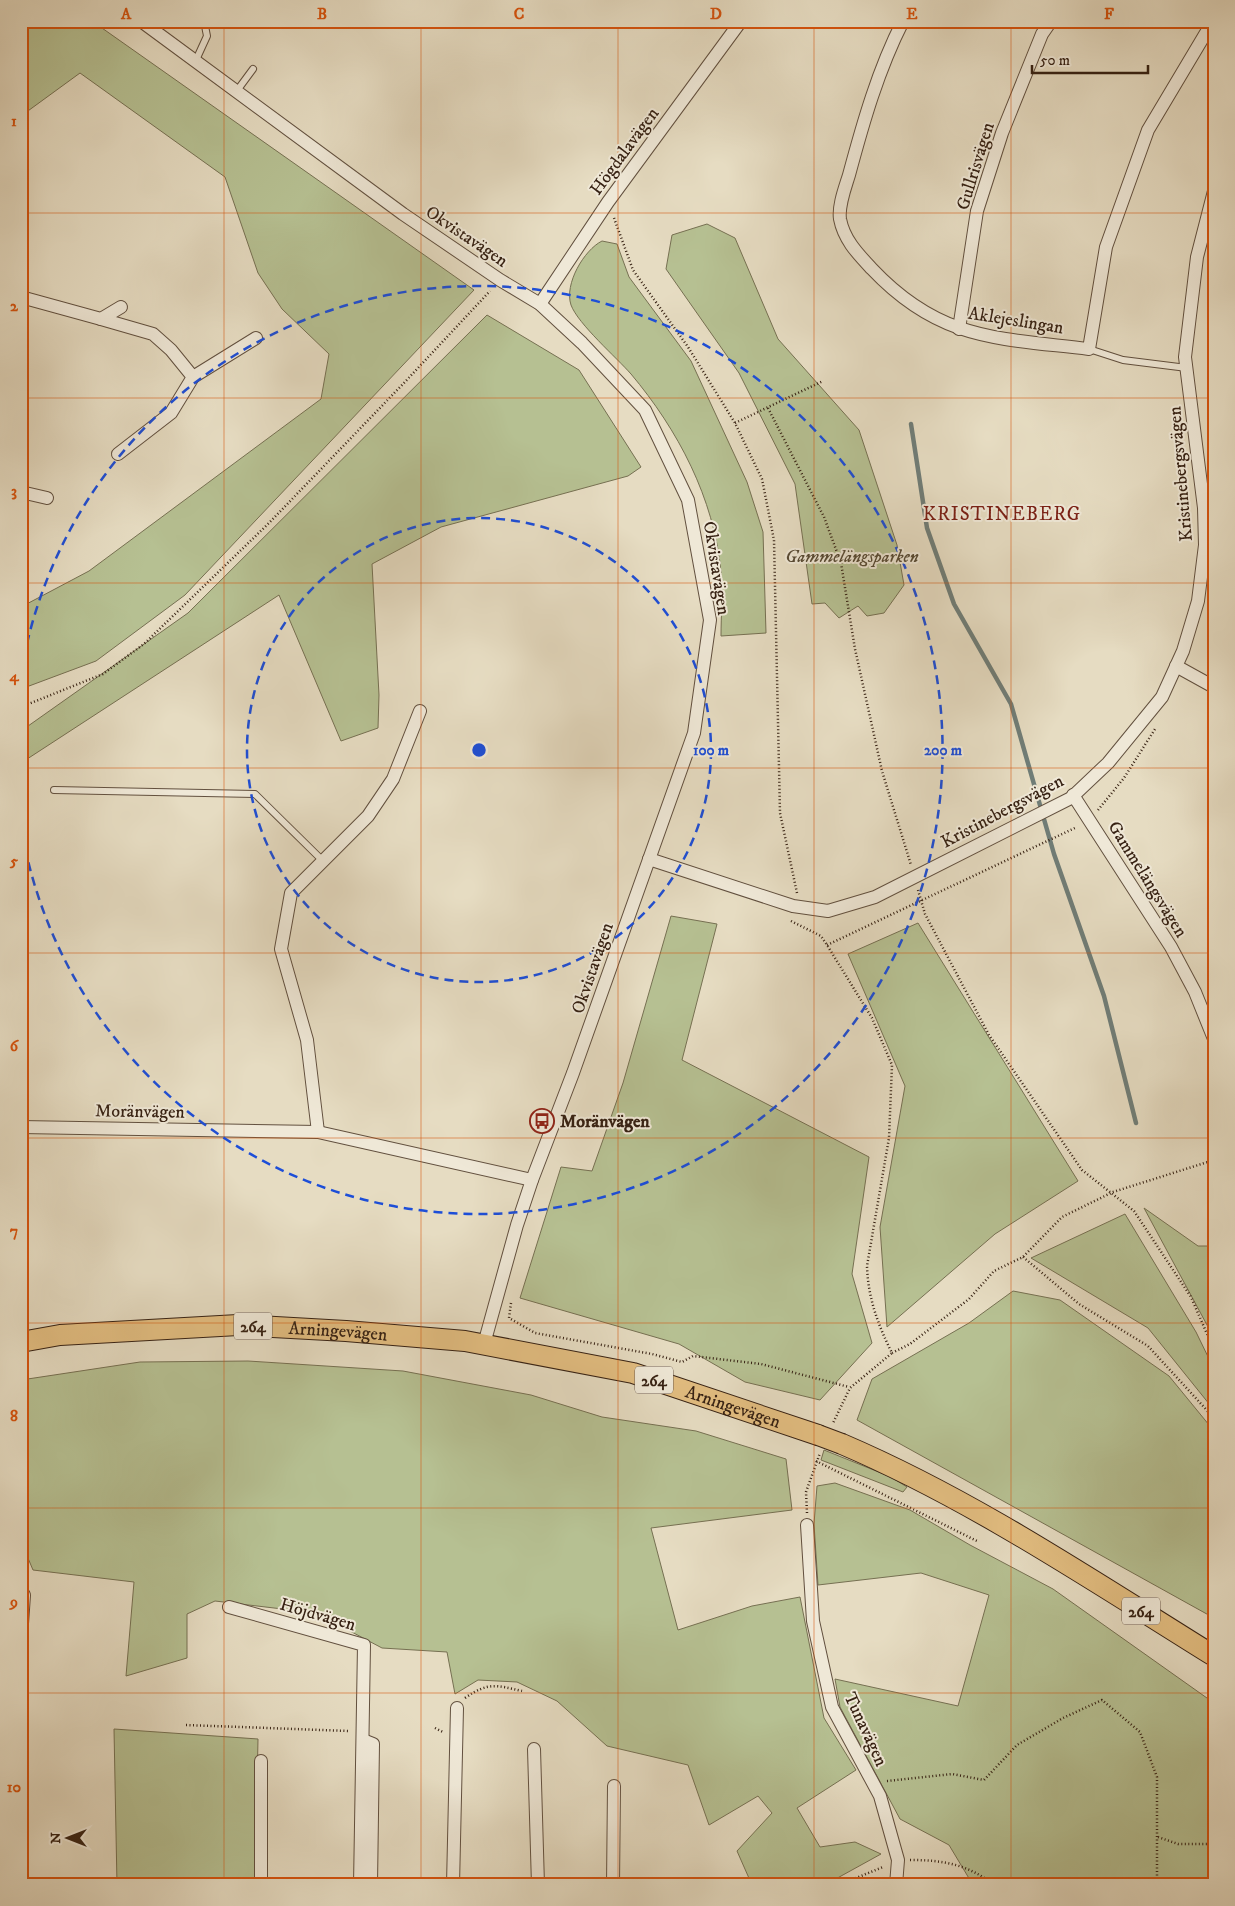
<svg xmlns="http://www.w3.org/2000/svg" width="1235" height="1906" viewBox="0 0 1235 1906" font-family="'IM FELL DW Pica',serif">
	<style>
		.green { fill: #b6c092; stroke: #767052 }
		.lines { fill: none; stroke-linecap: round; stroke-linejoin: round }
		.stream { stroke: #707d77; stroke-width: 4.5 }
		.service-casing { stroke: #62503f; stroke-width: 8 }
		.minor-casing { stroke: #62503f; stroke-width: 14 }
		.primary-casing { stroke: #362113; stroke-width: 22 }
		.path { stroke: #362113; stroke-width: 2.5; stroke-dasharray: 1 2.5; stroke-linecap: butt }
		.service { stroke: #efe8d7; stroke-width: 6 }
		.minor { stroke: #efe8d7; stroke-width: 12 }
		.primary { stroke: #e3be81; stroke-width: 20 }
		.primary-bridge-casing { stroke: #362113; stroke-width: 22; stroke-linecap: butt }
		.primary-bridge { stroke: #e3be81; stroke-width: 20 }
		.grid { fill: none; stroke: #d6530d; stroke-width: 1; stroke-opacity: 0.55 }
		.ring { fill: none; stroke: #1d4ed8; stroke-width: 2.5; stroke-dasharray: 9 6 }
		.labels { text-anchor: middle; stroke-width: 4; stroke-linejoin: round; paint-order: stroke }
		.shield { fill: #efe8d7; stroke: #6e5d4e; stroke-width: 1 }
		.shield-label { font-size: 16px; font-weight: bold; fill: #362113 }
		.street-label { font-size: 18px; fill: #362113; stroke: #efe8d7 }
		.park-label { font-size: 18px; font-style: italic; fill: #564933; stroke: #efe8d7 }
		.poi-label { font-size: 18px; font-weight: bold; fill: #362113; stroke: #efe8d7; text-anchor: start }
		.neighbourhood-label { font-size: 19px; letter-spacing: 1px; fill: #7a1f14; stroke: #efe8d7 }
		.centre { fill: #1d4ed8; stroke: #efe8d7; stroke-width: 2.5 }
		.ring-label { font-size: 15px; text-anchor: middle; font-weight: bold; fill: #1d4ed8; stroke: #efe8d7; stroke-width: 4; stroke-linejoin: round; paint-order: stroke }
		.neatline { fill: none; stroke: #d6530d; stroke-width: 2 }
		.grid-label { font-size: 16px; text-anchor: middle; font-weight: bold; fill: #d6530d }
	</style>
	<rect width="100%" height="100%" fill="#e6dcc2"/>
	<filter id="stains"><feTurbulence type="fractalNoise" baseFrequency=".004" numOctaves="4"/><feColorMatrix values="0 0 0 0 .2 0 0 0 0 .09 0 0 0 0 .02 0 0 0 .5 -.17"/></filter>
	<radialGradient id="worn" r=".72"><stop offset=".6" stop-color="#630" stop-opacity="0"/><stop offset="1" stop-color="#630" stop-opacity=".3"/></radialGradient>
	<g class="green">
		<path d="M 35,21 L 92,21 L 474,290 L 185,595 L 96,661 L 21,689 L 21,607 L 89,571 L 321,399 L 329,354 L 282,309 L 258,273 L 225,177 L 80,73 L 21,116 L 21,28 Z"/>
		<path d="M 707,224 L 735,238 L 778,339 L 859,430 L 897,545 L 904,585 L 884,613 L 867,616 L 858,606 L 839,618 L 825,603 L 812,604 L 795,484 L 739,373 L 666,269 L 672,235 Z"/>
		<path d="M 602,241 L 617,244 L 629,277 L 691,361 L 747,482 L 763,532 L 766,633 L 721,636 C 721,615 723,593 721,572 C 714,498 678,430 631,374 C 617,358 578,324 571,305 C 564,284 584,250 602,241 Z"/>
		<path d="M 487,315 L 579,370 L 641,467 L 628,476 L 441,527 L 372,564 L 379,695 L 378,728 L 341,741 L 279,595 L 21,763 L 21,731 L 188,613 Z"/>
		<path d="M 671,916 L 717,924 L 682,1060 L 869,1157 L 852,1274 L 872,1343 L 820,1400 L 745,1382 L 679,1344 L 520,1298 L 561,1167 L 592,1171 L 623,1083 Z"/>
		<path d="M 918,923 L 1078,1181 L 995,1234 L 887,1327 L 880,1227 L 905,1086 L 848,954 Z"/>
		<path d="M 1144,1208 L 1198,1246 L 1214,1246 L 1214,1338 Z"/>
		<path d="M 1125,1214 L 1196,1332 L 1214,1369 L 1214,1410 L 1148,1328 L 1031,1258 Z"/>
		<path d="M 1013,1291 L 1060,1300 L 1169,1376 L 1214,1431 L 1214,1618 L 857,1420 L 872,1379 L 969,1323 Z"/>
		<path d="M 248,1361 L 403,1371 L 531,1395 L 602,1417 L 696,1431 L 786,1459 L 792,1510 L 651,1528 L 678,1630 L 752,1606 L 800,1597 L 824,1718 L 856,1770 L 797,1808 L 820,1847 L 855,1842 L 881,1854 L 832,1881 L 809,1885 L 752,1885 L 737,1851 L 772,1813 L 758,1796 L 709,1825 L 688,1765 L 607,1746 L 557,1701 L 517,1682 L 478,1680 L 455,1694 L 447,1652 L 382,1648 L 316,1613 L 215,1601 L 187,1614 L 187,1658 L 126,1676 L 134,1582 L 33,1570 L 25,1551 L 21,1549 L 21,1380 L 140,1362 Z"/>
		<path d="M 824,1450 L 891,1477 L 907,1487 L 903,1492 L 821,1460 Z"/>
		<path d="M 835,1483 L 910,1510 L 970,1545 L 1053,1589 L 1214,1703 L 1214,1885 L 973,1885 L 949,1845 L 900,1819 L 840,1707 L 835,1679 L 958,1706 L 989,1595 L 921,1573 L 818,1585 L 814,1524 L 817,1486 Z"/>
		<path d="M 114,1729 L 258,1739 L 255,1885 L 117,1885 Z"/>
	</g>
	<g class="lines">
		<path class="stream" d="M 911,424 L 927,528 L 954,604 L 1011,704 L 1054,854 L 1104,996 L 1136,1123"/>
		<defs>
			<g id="service">
				<path d="M 196,60 L 207,36 L 204,21"/>
				<path d="M 236,92 L 253,69"/>
				<path d="M 1089,349 L 1123,360 L 1187,368"/>
				<path d="M 54,790 L 255,794 L 323,861"/>
			</g>
			<g id="minor">
				<path d="M 141,21 L 403,214 L 500,280 L 540,304 L 582,343 L 645,410 L 688,500 L 710,620 L 694,733 L 573,1073 L 532,1180 L 517,1225 L 484,1344"/>
				<path d="M 903,21 C 878,70 863,123 849,175 C 845,188 838,206 840,219 C 844,240 858,254 872,269 C 940,341 998,338 1089,349 L 1106,247 L 1148,130 L 1213,21"/>
				<path d="M 21,297 L 101,319 L 121,307"/>
				<path d="M 540,304 L 608,202 L 741,21"/>
				<path d="M 101,319 L 153,334 L 171,350 L 193,377 L 171,413 L 118,454"/>
				<path d="M 959,329 L 977,211 L 1002,133 L 1042,34 L 1051,21"/>
				<path d="M 193,377 L 256,338"/>
				<path d="M 21,492 L 47,498"/>
				<path d="M 1176,666 L 1214,687"/>
				<path d="M 1073,795 L 1171,947 L 1195,992 L 1214,1039"/>
				<path d="M 649,859 L 793,906 L 828,911 L 875,897 L 1071,798 L 1108,763 L 1162,697 L 1183,651 L 1198,601 L 1205,545 L 1204,508 L 1185,357 L 1197,257 L 1214,191"/>
				<path d="M 21,1127 L 318,1132 L 532,1180"/>
				<path d="M 318,1132 L 307,1040 L 281,949 L 291,893 L 368,816 L 393,779 L 420,711"/>
				<path d="M 807,1525 L 813,1621 L 832,1707 L 880,1796 L 898,1860 L 896,1885"/>
				<path d="M 21,1590 L 24,1595 L 21,1638"/>
				<path d="M 229,1607 L 364,1645 L 360,1885"/>
				<path d="M 363,1740 L 373,1744 L 371,1885"/>
				<path d="M 534,1749 L 538,1885"/>
				<path d="M 261,1761 L 261,1885"/>
				<path d="M 453,1885 L 457,1708"/>
				<path d="M 613,1885 L 614,1786"/>
			</g>
			<g id="primary">
				<path id="s1" d="M 21,1342 L 60,1335 L 238,1325 L 346,1331 L 465,1341 L 633,1373 L 818,1435"/>
				<path d="M 842,1444 C 973,1500 1093,1581 1214,1656"/>
			</g>
		</defs>
		<use href="#service" class="service-casing"/>
		<use href="#minor" class="minor-casing"/>
		<use href="#primary" class="primary-casing"/>
		<g class="path">
			<path d="M 614,218 L 633,270 L 688,347 L 735,423 L 762,479 L 774,540 L 780,813 L 797,893"/>
			<path d="M 768,408 L 824,517 L 841,563 L 855,649 L 882,771 L 911,865"/>
			<path d="M 735,423 L 823,381"/>
			<path d="M 21,707 L 103,674 L 144,644 L 269,523 L 403,384 L 490,291"/>
			<path d="M 1098,810 L 1124,778 L 1155,729"/>
			<path d="M 918,890 L 925,914 L 989,1035 L 1082,1170 L 1134,1211 L 1191,1297 L 1214,1350"/>
			<path d="M 791,921 L 821,936 L 827,945 L 872,1018 L 892,1065 L 889,1138 L 867,1266 C 868,1298 878,1325 892,1353 L 850,1388 L 833,1423"/>
			<path d="M 827,945 L 1077,827"/>
			<path d="M 1023,1257 L 1079,1304 L 1148,1346 L 1214,1418"/>
			<path d="M 511,1303 L 509,1318 L 535,1333 L 652,1354 L 682,1362 L 693,1356 L 761,1364 L 849,1387"/>
			<path d="M 892,1353 L 910,1344 L 969,1299 L 994,1271 L 1023,1257 L 1062,1217 L 1113,1192 L 1214,1160"/>
			<path d="M 816,1461 L 977,1541"/>
			<path d="M 807,1513 L 806,1492 L 820,1453"/>
			<path d="M 465,1698 C 488,1682 496,1685 522,1691"/>
			<path d="M 186,1725 L 349,1731"/>
			<path d="M 435,1728 L 443,1732"/>
			<path d="M 887,1781 L 952,1774 L 984,1780 L 1017,1745 L 1063,1718 L 1102,1700 L 1140,1732 L 1157,1777 L 1157,1885"/>
			<path d="M 1158,1837 L 1178,1844 L 1209,1844 L 1214,1848"/>
			<path d="M 910,1860 C 942,1860 968,1864 994,1885"/>
			<path d="M 839,1885 L 883,1867"/>
		</g>
		<use href="#service" class="service"/>
		<use href="#minor" class="minor"/>
		<use href="#primary" class="primary"/>
		<defs>
			<path id="primary-bridge" d="M 818,1435 L 842,1444"/>
		</defs>
		<use href="#primary-bridge" class="primary-bridge-casing"/>
		<use href="#primary-bridge" class="primary-bridge"/>
	</g>
	<path class="grid" d="M 224,21 L 224,1885M 421,21 L 421,1885M 618,21 L 618,1885M 814,21 L 814,1885M 1011,21 L 1011,1885M 21,213 L 1214,213M 21,398 L 1214,398M 21,583 L 1214,583M 21,768 L 1214,768M 21,953 L 1214,953M 21,1138 L 1214,1138M 21,1323 L 1214,1323M 21,1508 L 1214,1508M 21,1693 L 1214,1693"/>
	<g class="ring">
		<circle cx="479" cy="750" r="232"/>
		<path d="M21 673A464 464 0 1 1 21 827"/>
	</g>
	<defs>
		<symbol id="bus-ring" viewBox="-11 -11 22 22"><circle r="9.5" fill="#efe8d7" stroke="#8f2418" stroke-width="1.5"/><path d="M-5-6H5V4H4V6H2V4H-2V6H-4V4H-5ZM-3.5-4V0h7V-4ZM-3.5 1.2v1.5H-2V1.2ZM2 1.2v1.5H3.5V1.2Z" fill="#8f2418"/></symbol>
	</defs>
	<g fill-rule="evenodd">
		<use href="#bus-ring" x="528" y="1107" width="28" height="28"/>
	</g>
	<g class="labels">
		<g class="shield">
			<rect x="234" y="1312.5" width="38" height="27" rx="4"/>
			<rect x="635" y="1366.5" width="38" height="27" rx="4"/>
			<rect x="1122" y="1597.5" width="38" height="27" rx="4"/>
		</g>
		<g class="shield-label">
			<text x="253" y="1332">264</text>
			<text x="654" y="1386">264</text>
			<text x="1141" y="1617">264</text>
		</g>
		<g class="street-label">
			<text transform="translate(624 151) rotate(-54)" y="6">Högdalavägen</text>
			<text transform="translate(975 166) rotate(-73)" y="6">Gullrisvägen</text>
			<text transform="translate(467 236) rotate(34)" y="6">Okvistavägen</text>
			<text transform="translate(1016 320) rotate(9)" y="6">Aklejeslingan</text>
			<text transform="translate(1180 474) rotate(-95)" y="6">Kristinebergsvägen</text>
			<text transform="translate(717 568) rotate(81)" y="6">Okvistavägen</text>
			<text transform="translate(1002 811) rotate(-28)" y="6">Kristinebergsvägen</text>
			<text transform="translate(1148 879) rotate(58)" y="6">Gammelängsvägen</text>
			<text transform="translate(592 968) rotate(-71)" y="6">Okvistavägen</text>
			<text transform="translate(140 1111) rotate(1)" y="6">Moränvägen</text>
			<text dy="6" stroke="none"><textPath href="#s1" startOffset="318">Arningevägen</textPath></text>
			<text dy="6" stroke="none"><textPath href="#s1" startOffset="722">Arningevägen</textPath></text>
			<text transform="translate(318 1614) rotate(16)" y="6">Höjdvägen</text>
			<text transform="translate(866 1729) rotate(65)" y="6">Tunavägen</text>
		</g>
		<g class="park-label">
			<text x="852" y="562">Gammelängsparken</text>
		</g>
		<g class="poi-label">
			<text x="560" y="1127">Moränvägen</text>
		</g>
		<g class="neighbourhood-label">
			<text x="1002" y="520">KRISTINEBERG</text>
		</g>
	</g>
	<circle cx="479" cy="750" r="8" class="centre"/>
	<g class="ring-label">
		<text x="711" y="755">100 m</text>
		<text x="943" y="755">200 m</text>
	</g>
	<rect width="1235" height="1906" fill="none" stroke="#e6dcc2" stroke-width="55"/>
	<g transform="translate(68 1838) rotate(270)" stroke="#efe8d7" stroke-width="4" paint-order="stroke">
	<path d="M0-4L9 19L0 12L-9 19Z" fill="#362113"/>
	<text y="-8" font-size="14" font-weight="bold" text-anchor="middle" fill="#362113">N</text>
	</g>
	<path d="M1032 65v8h116v-8" fill="none" stroke="#362113" stroke-width="2.5"/>
	<text x="1040" y="65" font-size="15" fill="#362113" stroke="#efe8d7" stroke-width="4" paint-order="stroke">50 m</text>
	<rect x="28" y="28" width="1180" height="1850" class="neatline"/>
	<g class="grid-label">
		<text x="126" y="19">A</text>
		<text x="322" y="19">B</text>
		<text x="519" y="19">C</text>
		<text x="716" y="19">D</text>
		<text x="912" y="19">E</text>
		<text x="1109" y="19">F</text>
		<text x="14" y="126">1</text>
		<text x="14" y="311">2</text>
		<text x="14" y="496">3</text>
		<text x="14" y="681">4</text>
		<text x="14" y="866">5</text>
		<text x="14" y="1051">6</text>
		<text x="14" y="1236">7</text>
		<text x="14" y="1421">8</text>
		<text x="14" y="1607">9</text>
		<text x="14" y="1792">10</text>
	</g>
	<rect width="100%" height="100%" filter="url(#stains)"/>
	<rect width="100%" height="100%" fill="url(#worn)"/>
</svg>
